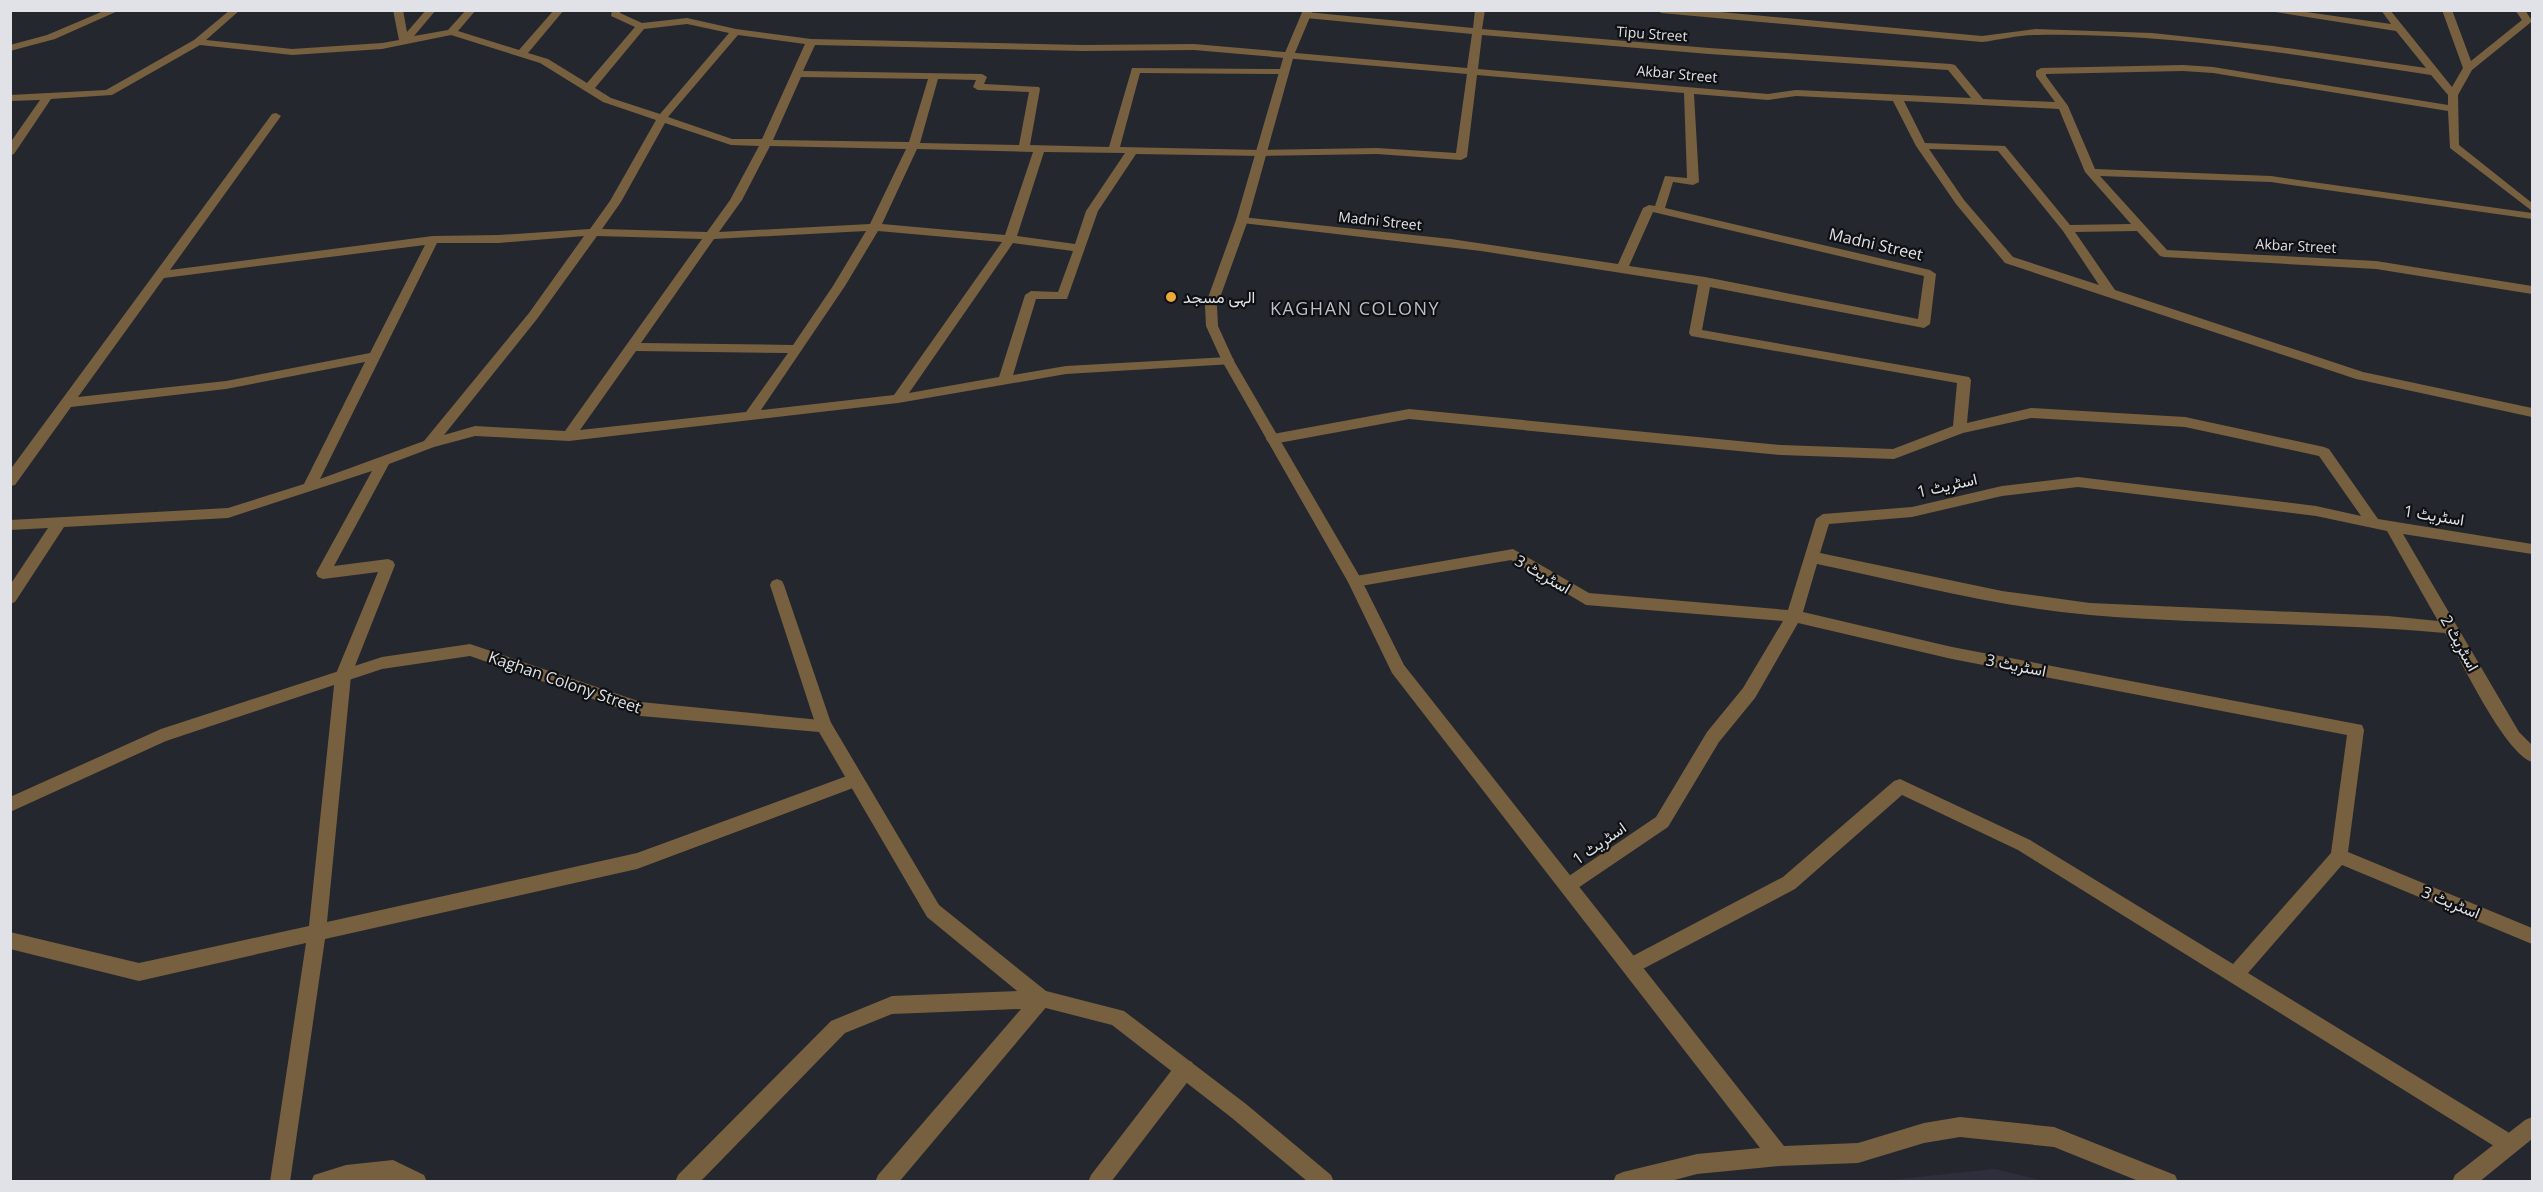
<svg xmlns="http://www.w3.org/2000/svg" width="2543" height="1192" viewBox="0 0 2543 1192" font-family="'Open Sans',Vazirmatn,sans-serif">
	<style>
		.built { fill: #2d2f3c }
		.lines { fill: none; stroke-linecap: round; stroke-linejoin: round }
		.minor { fill: #77603f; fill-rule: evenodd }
		.tertiary { fill: #77603f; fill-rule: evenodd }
		.poi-dot { fill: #eaaa39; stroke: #0f1013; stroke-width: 2 }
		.labels { text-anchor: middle; stroke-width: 4.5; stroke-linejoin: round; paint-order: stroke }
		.far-street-label { font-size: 14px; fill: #e1e2e7; stroke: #0f1013 }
		.street-label { font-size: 16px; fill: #e1e2e7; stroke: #0f1013 }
		.poi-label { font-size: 16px; fill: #e1e2e7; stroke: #0f1013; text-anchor: start }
		.neighbourhood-label { font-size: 18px; letter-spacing: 1.5px; fill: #bdbfc8; stroke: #0f1013 }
	</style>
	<rect width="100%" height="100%" fill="#25272e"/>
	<path class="built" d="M 1994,1169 L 2045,1181 L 1881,1181 Z"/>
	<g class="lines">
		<g class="minor">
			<path d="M 106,10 L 120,10 L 55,39 L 10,51 L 10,45 L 47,35 Z"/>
			<path d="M 230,10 L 240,10 L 206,40 L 292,49 L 382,43 L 399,40 L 393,10 L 403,10 L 407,32 L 426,10 L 436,10 L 414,36 L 448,30 L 466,10 L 476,10 L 458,31 L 519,50 L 554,10 L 564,10 L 528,53 L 548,59 L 587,83 L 635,27 L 611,16 L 612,10 L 621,10 L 620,13 L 642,23 L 687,18 L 736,29 L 811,39 L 1083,45 L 1194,44 L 1467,68 L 1472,34 L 1306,18 L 1301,15 L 1306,12 L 1473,28 L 1475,10 L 1485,10 L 1482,29 L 1709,48 L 1951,64 L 1955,65 L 1983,99 L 2055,102 L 2036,76 L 2036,71 L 2041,68 L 2183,65 L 2213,67 L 2448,105 L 2448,95 L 2431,75 C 2301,56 2168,32 2036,35 C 2018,35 2000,40 1982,42 L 1661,13 L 1657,10 L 1699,10 L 1982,36 L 2035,29 L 2152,33 L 2273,46 L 2426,68 L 2396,31 L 2263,10 L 2292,10 L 2391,24 L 2381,10 L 2390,10 L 2452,87 L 2463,68 L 2442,10 L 2452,10 L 2471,61 L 2522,20 L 2515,10 L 2525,10 L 2532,21 L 2530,23 L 2472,70 L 2458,95 L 2459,145 L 2532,203 L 2532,211 L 2450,148 L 2448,111 L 2213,73 L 2183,71 L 2046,74 L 2046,76 L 2068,106 L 2095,169 L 2271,176 L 2532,213 L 2532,219 L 2271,182 L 2100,176 L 2167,250 L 2376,261 L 2532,286 L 2532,294 L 2376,269 L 2164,257 L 2160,256 L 2137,231 L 2075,232 L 2115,290 L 2363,372 L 2532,408 L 2532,417 L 2356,379 L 2005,263 L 1956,204 L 1916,146 L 1893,101 L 1796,96 L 1768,100 L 1694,94 L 1699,182 L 1693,185 L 1673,182 L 1665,208 L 1930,270 L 1936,274 L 1930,324 L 1924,328 L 1710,287 L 1702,330 L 1969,377 L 1971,380 L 1967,423 L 2031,408 L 2185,417 L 2324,447 L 2329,449 L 2378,519 L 2532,544 L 2532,554 L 2403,534 L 2519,732 L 2532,745 L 2532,762 C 2504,752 2462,662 2445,633 C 2327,622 2208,625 2090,615 C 1998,607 1907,583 1817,564 L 1803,612 L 1952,647 L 2362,725 L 2364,730 L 2348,852 L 2532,928 L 2532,944 L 2342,865 L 2248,973 L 2516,1137 L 2519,1144 L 2516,1151 L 2509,1154 L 2502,1151 L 2018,850 L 1902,795 L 1795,889 L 1637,972 L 1631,975 L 1625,972 L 1622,966 L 1625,960 L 1783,877 L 1894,781 L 1900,779 L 2030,840 L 2233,964 L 2331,853 L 2347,735 L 1952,659 L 1798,623 L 1755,698 L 1719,742 L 1668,827 L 1569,894 L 1563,892 L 1560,886 L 1563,880 L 1656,817 L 1707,732 L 1743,688 L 1783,621 L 1586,605 L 1511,560 L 1355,587 L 1350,585 L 1348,581 L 1350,577 L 1513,549 L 1589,593 L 1788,610 L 1816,519 L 1823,514 L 1912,507 L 2002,486 L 2078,477 L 2316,506 L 2361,516 L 2319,456 L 2185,427 L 2031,418 L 1963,433 L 1894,459 L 1781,455 L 1409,419 L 1273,444 L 1268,442 L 1266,439 L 1273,434 L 1409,409 L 1781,445 L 1893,449 L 1953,426 L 1957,383 L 1691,336 L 1689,333 L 1698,285 L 1481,251 L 1242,223 L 1236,220 L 1242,217 L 1451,239 L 1618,264 L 1643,208 L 1649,205 L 1655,206 L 1665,176 L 1687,178 L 1684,93 L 1477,75 L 1467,157 L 1461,160 L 1377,154 L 1262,156 L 1136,154 L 1098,211 L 1067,299 L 1036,299 L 1013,375 L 1066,366 L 1228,357 L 1233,358 L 1234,361 L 1233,364 L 1066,374 L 898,403 L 569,441 L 475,436 L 434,447 L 389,464 L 334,566 L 388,559 L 393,561 L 395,565 L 351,676 L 327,922 L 637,853 L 855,773 L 861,775 L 863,780 L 861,785 L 637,869 L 325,939 L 290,1182 L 270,1182 L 306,943 L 139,981 L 10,949 L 10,932 L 139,963 L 309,926 L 335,676 L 378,572 L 323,579 L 318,577 L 316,573 L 372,471 L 228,518 L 64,527 L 15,602 L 10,604 L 10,585 L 48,528 L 10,530 L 10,520 L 228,508 L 304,484 L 365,362 L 226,389 L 71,407 L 15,485 L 10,486 L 10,470 L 272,114 L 276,113 L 281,116 L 170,270 L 433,236 L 499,235 L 590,229 L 610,201 L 656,120 L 603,102 L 540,63 L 451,35 L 382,49 L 292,55 L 200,45 L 112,95 L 51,99 L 14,154 L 10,155 L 10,143 L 40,100 L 10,101 L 10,95 L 106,90 L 194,40 ZM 687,24 L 729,33 L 660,114 L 611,98 L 595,88 L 644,29 ZM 738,35 L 805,44 L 762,139 L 732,139 L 668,117 ZM 1482,35 L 1709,54 L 1948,70 L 1971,98 L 1796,90 L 1768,94 L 1478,69 ZM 815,45 L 1083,51 L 1194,50 L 1467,74 L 1456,153 L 1377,148 L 1262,150 L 1120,147 L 1140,73 L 1288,74 L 1288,70 L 1284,69 L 1132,68 L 1109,147 L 1030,145 L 1040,89 L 1039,87 L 984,84 L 987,77 L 982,74 L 803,71 ZM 801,77 L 928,79 L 909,142 L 773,140 ZM 938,79 L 976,80 L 973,87 L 978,90 L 1029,92 L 1019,145 L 920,143 ZM 1904,101 L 2059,109 L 2085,172 L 2131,224 L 2070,225 L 2005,146 L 1925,143 ZM 665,123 L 731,145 L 759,146 L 730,200 L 707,232 L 602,229 L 621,202 ZM 770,146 L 906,149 L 870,224 L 719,232 L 742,200 ZM 917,149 L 1033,152 L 1005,235 L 882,224 ZM 1929,149 L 1998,151 L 2063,231 L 2099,285 L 2013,257 L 1964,200 ZM 1044,152 L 1125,153 L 1086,211 L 1075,244 L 1017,236 ZM 1653,212 L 1924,276 L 1918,319 L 1705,277 L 1629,266 ZM 866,231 L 833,286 L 793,345 L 641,343 L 714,239 ZM 878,231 L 1002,242 L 894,395 L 761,410 L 845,286 ZM 584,236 L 529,313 L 424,441 L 320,479 L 437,243 L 499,243 ZM 597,236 L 702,239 L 565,431 L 475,426 L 444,435 L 537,319 ZM 1013,243 L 1073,251 L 1058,292 L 1031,291 L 1025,295 L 999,377 L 909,393 ZM 425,245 L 370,353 L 226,381 L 78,397 L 164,278 ZM 636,351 L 788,353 L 746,412 L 580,430 ZM 2078,487 L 2316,516 L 2387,531 L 2438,621 L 2388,616 L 2090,603 L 2002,591 L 1820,553 L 1829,524 L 1912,517 L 2002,496 Z"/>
			<path d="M 777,579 L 782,581 L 784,585 L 832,726 L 830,731 L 824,733 L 818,731 L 816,726 L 770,585 L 772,581 Z"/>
			<path d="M 1041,990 L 1048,993 L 1050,999 L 1048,1005 L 899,1182 L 875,1182 L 878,1175 L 1021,1009 L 892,1014 L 845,1033 L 700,1182 L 675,1182 L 678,1175 L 831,1021 L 892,996 Z"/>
			<path d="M 1185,1059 L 1192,1062 L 1195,1069 L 1192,1076 L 1111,1182 L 1088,1182 L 1091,1175 L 1178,1062 Z"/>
			<path d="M 393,1160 L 424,1175 L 427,1182 L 311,1182 L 314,1175 L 346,1165 Z"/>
		</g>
		<g class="tertiary">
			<path d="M 1303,10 L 1313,10 L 1294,55 L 1248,220 L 1217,306 L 1218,326 L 1234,361 L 1360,577 L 1404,665 L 1784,1146 L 1858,1143 L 1924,1123 L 1960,1117 L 2054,1127 L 2175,1175 L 2178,1182 L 2141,1182 L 2054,1147 L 1960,1137 L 1924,1143 L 1858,1163 L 1779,1166 L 1697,1174 L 1667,1182 L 1613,1182 L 1616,1175 L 1623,1172 L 1697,1154 L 1760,1148 L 1392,673 L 1348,582 L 1222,361 L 1206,326 L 1205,306 L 1236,220 L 1284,55 Z"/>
			<path d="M 470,644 L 641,702 L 830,721 L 939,905 L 1046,991 L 1124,1011 L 1246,1104 L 1331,1175 L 1334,1182 L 1308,1182 L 1232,1118 L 1112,1025 L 1034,1005 L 927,917 L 819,732 L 641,716 L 470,656 L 382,669 L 166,741 L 10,812 L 10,797 L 161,729 L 382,657 Z"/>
			<path d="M 2532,1117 L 2532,1139 L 2479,1182 L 2452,1182 L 2455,1175 L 2525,1120 Z"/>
		</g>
	</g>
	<circle class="poi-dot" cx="1171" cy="297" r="6"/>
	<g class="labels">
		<g class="far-street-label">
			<text transform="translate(1652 34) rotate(4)" y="5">Tipu Street</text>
			<text transform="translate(1677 74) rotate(5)" y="5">Akbar Street</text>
			<text transform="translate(1380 221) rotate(6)" y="5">Madni Street</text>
			<text transform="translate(2296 246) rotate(3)" y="5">Akbar Street</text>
		</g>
		<g class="street-label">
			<text transform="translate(1876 244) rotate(13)" y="6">Madni Street</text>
			<text transform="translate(1947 485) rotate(-13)" y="6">اسٹریٹ 1</text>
			<text transform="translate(2434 515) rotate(9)" y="6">اسٹریٹ 1</text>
			<text transform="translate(1543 574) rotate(30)" y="6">اسٹریٹ 3</text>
			<text transform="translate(2460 643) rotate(61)" y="6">اسٹریٹ 2</text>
			<text transform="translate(2016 665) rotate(11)" y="6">اسٹریٹ 3</text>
			<text transform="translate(565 682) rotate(19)" y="6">Kaghan Colony Street</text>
			<text transform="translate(1599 843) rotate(-35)" y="6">اسٹریٹ 1</text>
			<text transform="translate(2451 902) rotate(22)" y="6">اسٹریٹ 3</text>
		</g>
		<g class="poi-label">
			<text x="1183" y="303">الہی مسجد</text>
		</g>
		<g class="neighbourhood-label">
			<text x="1355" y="315">KAGHAN COLONY</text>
		</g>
	</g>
	<rect width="2543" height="1192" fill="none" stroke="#e1e2e7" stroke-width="24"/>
</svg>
